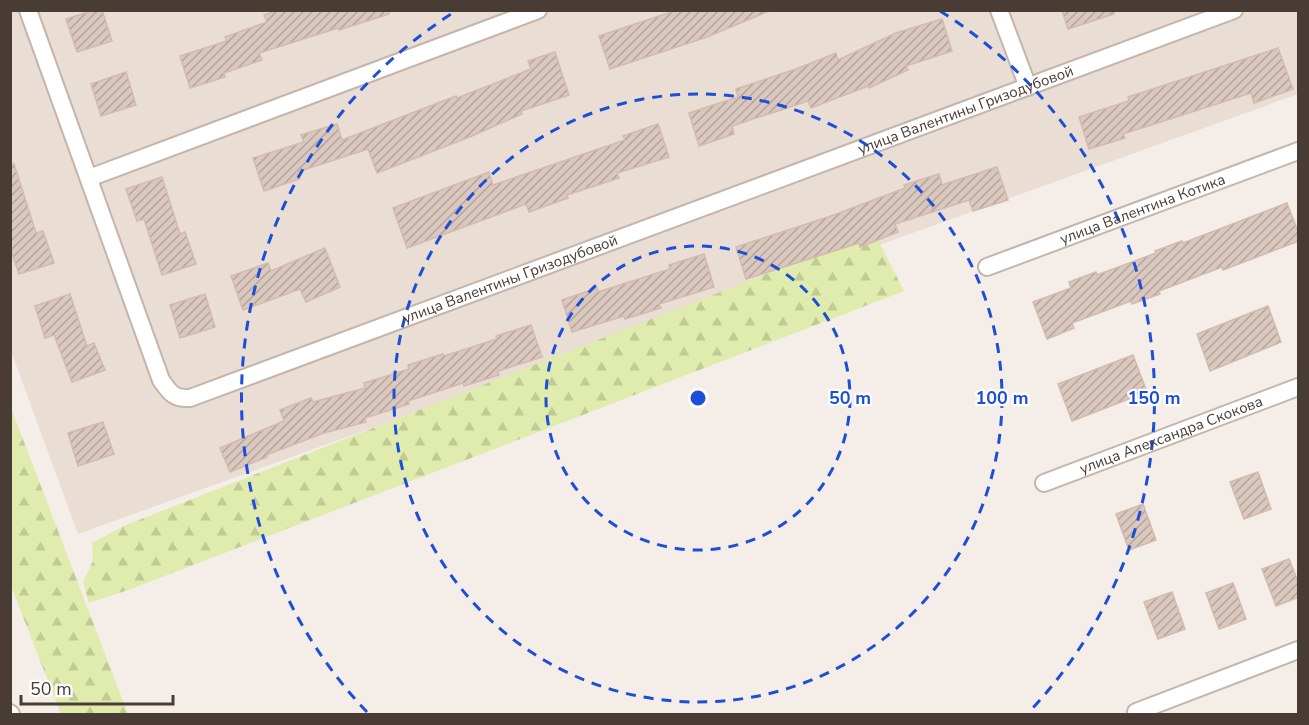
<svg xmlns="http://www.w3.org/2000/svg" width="1309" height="725" viewBox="0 0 1309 725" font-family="'Nunito Sans',sans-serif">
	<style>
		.residential { fill: #e9ddd4 }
		.forest { fill: url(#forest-firs) }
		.building { fill: url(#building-hatch); stroke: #d2bbae; stroke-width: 1.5 }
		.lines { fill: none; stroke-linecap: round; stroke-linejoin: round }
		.street-casing { stroke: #c4b5ac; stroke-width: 20 }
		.street { stroke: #fff; stroke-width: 16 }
		.ring { fill: none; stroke: #1d4ed8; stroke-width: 3; stroke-dasharray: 10 8 }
		.labels { text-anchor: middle; stroke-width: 4.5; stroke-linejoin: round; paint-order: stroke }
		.street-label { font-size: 15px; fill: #483c35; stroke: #fff }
		.centre { fill: #1d4ed8; stroke: #fff; stroke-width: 3 }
		.ring-label { font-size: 18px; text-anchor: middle; font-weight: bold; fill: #1d4ed8; stroke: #fff; stroke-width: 4.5; stroke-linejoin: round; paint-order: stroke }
	</style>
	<defs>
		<pattern id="forest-firs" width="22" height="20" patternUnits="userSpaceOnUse" patternTransform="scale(1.5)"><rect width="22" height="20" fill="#dfecad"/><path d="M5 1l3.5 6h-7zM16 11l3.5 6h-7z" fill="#c1cb95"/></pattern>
		<pattern id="building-hatch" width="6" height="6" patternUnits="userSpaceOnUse" patternTransform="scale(1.5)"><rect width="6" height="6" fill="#dac8be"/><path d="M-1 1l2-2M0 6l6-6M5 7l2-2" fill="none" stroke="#b3a49b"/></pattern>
	</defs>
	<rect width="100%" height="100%" fill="#f5ede7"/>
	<path class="residential" d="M 11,11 L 1298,11 L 1298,94 L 78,534 L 11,351 Z"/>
	<g class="forest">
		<path d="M 874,232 L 904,291 L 131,589 L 89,603 L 83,582 L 93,561 L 92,543 L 126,525 Z"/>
		<path d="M 10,408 L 11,408 L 128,714 L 61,714 L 11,586 Z"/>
	</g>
	<g class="building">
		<path d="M 94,10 L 102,10 L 112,41 L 77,52 L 66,19 Z"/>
		<path d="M 279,10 L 388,10 L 389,14 L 339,30 L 338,28 L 259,53 L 262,60 L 224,73 L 225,77 L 190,88 L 180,56 L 227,41 L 225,37 L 267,22 L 264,15 Z"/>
		<path d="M 677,10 L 769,10 L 769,11 L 707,37 L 610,69 L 599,36 Z"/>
		<path d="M 1062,10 L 1114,10 L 1114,14 L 1068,29 Z"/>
		<path d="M 942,19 L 952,51 L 906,66 L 908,70 L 869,88 L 868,86 L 811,108 L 808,101 L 732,126 L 734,134 L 699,146 L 689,113 L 738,97 L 736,89 L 796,69 L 836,53 L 838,60 L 896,33 Z"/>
		<path d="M 1278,48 L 1293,89 L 1254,103 L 1251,93 L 1123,134 L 1125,138 L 1089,149 L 1079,117 L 1129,101 L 1128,97 Z"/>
		<path d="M 555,52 L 569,95 L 521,111 L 522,114 L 472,136 L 377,173 L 368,149 L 297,172 L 299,179 L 264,191 L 253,158 L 304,142 L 301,135 L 337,124 L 342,140 L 456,96 L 457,98 L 531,69 L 528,61 Z"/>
		<path d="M 126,72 L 136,105 L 101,116 L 91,84 Z"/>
		<path d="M 658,124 L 669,157 L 617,173 L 619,178 L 567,195 L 568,198 L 529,212 L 526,204 L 407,248 L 393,208 L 489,172 L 493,185 L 625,140 L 623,136 Z"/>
		<path d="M 14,164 L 36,233 L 43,231 L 54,263 L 19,274 L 10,248 L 10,165 Z"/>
		<path d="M 997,167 L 1008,200 L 973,211 L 969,200 L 895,224 L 898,232 L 860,247 L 859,243 L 746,279 L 736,247 L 834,215 L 905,188 L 904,185 L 939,174 L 942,185 Z"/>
		<path d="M 162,177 L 180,234 L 185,232 L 196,264 L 162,275 L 144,219 L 137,221 L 126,189 Z"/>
		<path d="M 1287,203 L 1299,234 L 1299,241 L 1223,270 L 1222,267 L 1159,291 L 1160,294 L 1132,304 L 1131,301 L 1072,323 L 1074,328 L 1047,339 L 1033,302 L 1071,288 L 1069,282 L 1096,272 L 1097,275 L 1156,253 L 1155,251 L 1182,241 L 1183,243 Z"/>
		<path d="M 325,248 L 340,287 L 306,302 L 300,289 L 243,310 L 231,276 L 268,263 L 271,271 Z"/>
		<path d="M 704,254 L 714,287 L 659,304 L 661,308 L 625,319 L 624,316 L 572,332 L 562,300 L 597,288 L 598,292 L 670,269 L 669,265 Z"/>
		<path d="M 70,294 L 87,346 L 94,343 L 105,370 L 72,382 L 54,335 L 45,338 L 35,306 Z"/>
		<path d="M 205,294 L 215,327 L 180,338 L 170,305 Z"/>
		<path d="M 1268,306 L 1281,342 L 1210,371 L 1197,334 Z"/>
		<path d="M 531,325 L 542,357 L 498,371 L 499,375 L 464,386 L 463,383 L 408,401 L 409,404 L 365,418 L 366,422 L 324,433 L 266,455 L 267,457 L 230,472 L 220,448 L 284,421 L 280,410 L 311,398 L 313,402 L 365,388 L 364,383 L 409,369 L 408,365 L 443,354 L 444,356 L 497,339 L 496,336 Z"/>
		<path d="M 1133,355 L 1147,392 L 1072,421 L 1058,384 Z"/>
		<path d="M 103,422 L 114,454 L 78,466 L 68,433 Z"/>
		<path d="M 1258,472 L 1271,509 L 1244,519 L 1230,482 Z"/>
		<path d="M 1143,504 L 1156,540 L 1129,550 L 1116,514 Z"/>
		<path d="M 1289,559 L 1299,584 L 1299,597 L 1276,606 L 1262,569 Z"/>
		<path d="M 1233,583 L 1246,619 L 1219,629 L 1206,593 Z"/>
		<path d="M 1172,592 L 1185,629 L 1158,639 L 1144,602 Z"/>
	</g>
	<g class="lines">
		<defs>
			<g id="street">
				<path id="s1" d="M 28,10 L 161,380 C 170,393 174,399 190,398 L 1234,10"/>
				<path d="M 999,10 L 1028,87"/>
				<path d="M 89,178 L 538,10"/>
				<path id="s2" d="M 987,267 L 1298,151"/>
				<path id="s3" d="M 1044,483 L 1298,387"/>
				<path d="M 1136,712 L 1298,650"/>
				<path d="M 10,713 L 11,714"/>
			</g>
		</defs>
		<use href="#street" class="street-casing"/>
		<use href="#street" class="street"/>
	</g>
	<g class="ring">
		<circle cx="698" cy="398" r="152"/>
		<circle cx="698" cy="398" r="304"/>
		<path d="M367 712A456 456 0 0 1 456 11M940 11A456 456 0 0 1 1029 712"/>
	</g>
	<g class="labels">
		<g class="street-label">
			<text dy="5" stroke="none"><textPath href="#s1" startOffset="1257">улица Валентины Гризодубовой</textPath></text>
			<text dy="5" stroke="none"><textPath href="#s2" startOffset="166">улица Валентина Котика</textPath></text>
			<text dy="5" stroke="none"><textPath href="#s1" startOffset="771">улица Валентины Гризодубовой</textPath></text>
			<text dy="5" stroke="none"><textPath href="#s3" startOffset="136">улица Александра Скокова</textPath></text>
		</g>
	</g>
	<circle cx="698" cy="398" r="9" class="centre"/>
	<g class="ring-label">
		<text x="850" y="404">50 m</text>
		<text x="1002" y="404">100 m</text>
		<text x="1154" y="404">150 m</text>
	</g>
	<rect width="1309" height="725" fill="none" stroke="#483c35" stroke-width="24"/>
	<path d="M21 695v9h152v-9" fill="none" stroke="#483c35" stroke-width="3"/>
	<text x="30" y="695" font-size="18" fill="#483c35" stroke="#ffffff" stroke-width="4.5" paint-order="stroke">50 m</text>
</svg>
